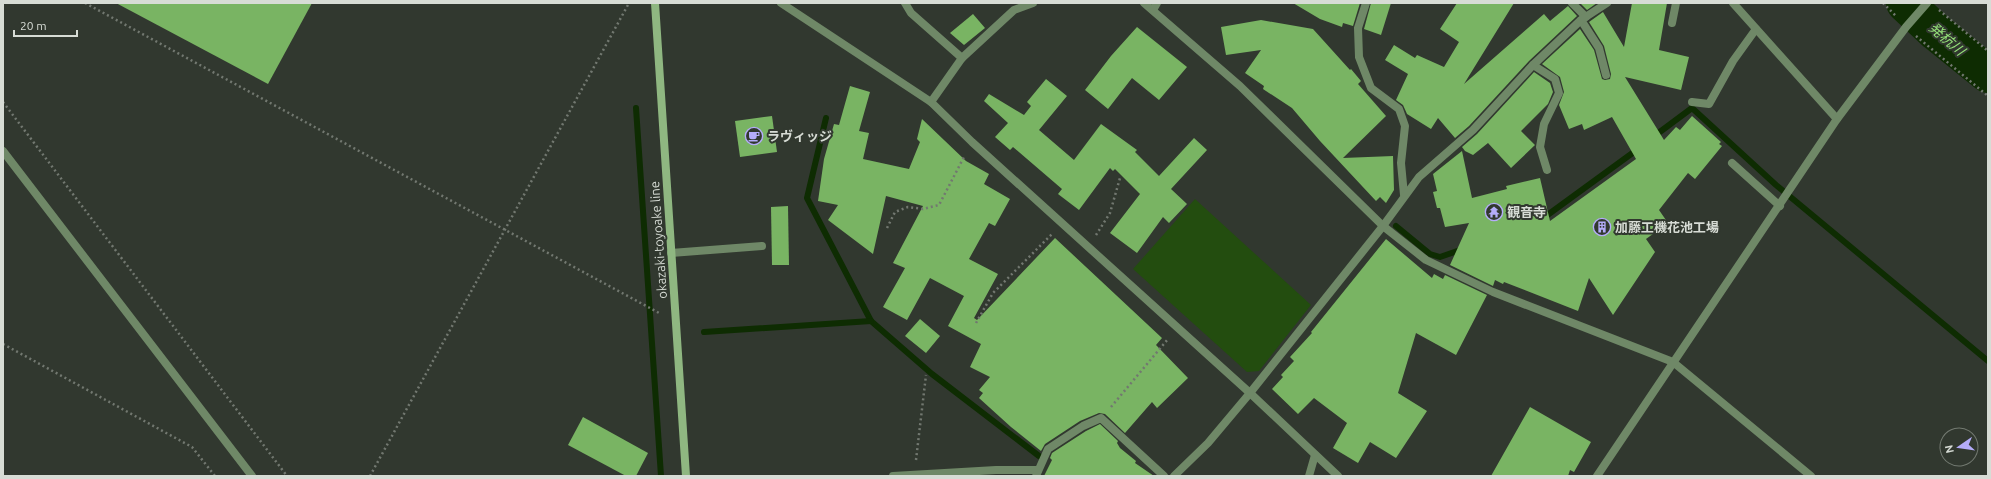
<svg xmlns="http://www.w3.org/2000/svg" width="1991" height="479" viewBox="0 0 1991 479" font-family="Ubuntu,'Noto Sans JP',sans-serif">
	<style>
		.green { fill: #234d0f }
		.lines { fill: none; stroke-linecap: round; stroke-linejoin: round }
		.stream { stroke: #0e2c02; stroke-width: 6 }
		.river { stroke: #0e2c02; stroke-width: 38 }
		.building { fill: #79b463 }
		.path { stroke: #727870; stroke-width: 2.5; stroke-dasharray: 2 3; stroke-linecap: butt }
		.minor { stroke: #6f8867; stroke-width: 8 }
		.tertiary { stroke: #6f8867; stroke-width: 8 }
		.secondary { stroke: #8fb781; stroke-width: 8 }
		.labels { text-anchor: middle; stroke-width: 4; stroke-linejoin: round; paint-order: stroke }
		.poi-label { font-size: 13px; font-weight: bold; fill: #d7dcd5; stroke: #31382f; text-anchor: start }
		.street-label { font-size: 13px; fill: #d7dcd5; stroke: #31382f }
		.water-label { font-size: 14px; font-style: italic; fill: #95e279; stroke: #31382f }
	</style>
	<rect width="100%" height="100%" fill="#31382f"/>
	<path class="green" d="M 1195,199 L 1311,305 L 1259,371 L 1247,372 L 1133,269 Z"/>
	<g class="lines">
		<g class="stream">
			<path d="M 636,108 L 661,476"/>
			<path d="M 826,118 L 807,198 L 871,321 L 932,374 L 1039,456"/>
			<path d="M 1653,137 L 1692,108 L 1776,185 L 1988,361"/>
			<path d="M 1542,219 L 1638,149"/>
			<path d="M 1396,226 L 1430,254 L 1440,257 L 1463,249"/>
			<path d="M 704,332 L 871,321"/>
		</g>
		<path class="river" d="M 1905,3 L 1936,32 L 1988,74"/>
	</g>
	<g class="building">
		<path d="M 116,3 L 312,3 L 268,84 Z"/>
		<path d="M 1293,3 L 1360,3 L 1353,26 L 1343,23 L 1342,27 L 1320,19 Z"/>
		<path d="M 1371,3 L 1391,3 L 1381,35 L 1364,29 Z"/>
		<path d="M 1457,3 L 1514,3 L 1464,84 L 1544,14 L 1550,21 L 1568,6 L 1577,16 L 1529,61 L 1469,126 L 1455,138 L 1438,118 L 1431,129 L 1407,114 L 1403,105 L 1396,100 L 1408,74 L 1385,60 L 1394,45 L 1415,58 L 1417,55 L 1444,67 L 1459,42 L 1440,29 Z"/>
		<path d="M 1580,3 L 1597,3 L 1587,10 Z"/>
		<path d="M 1632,3 L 1667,3 L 1659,50 L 1689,57 L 1681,90 L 1625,77 L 1664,140 L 1676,127 L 1680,130 L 1692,116 L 1721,142 L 1719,144 L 1722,146 L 1695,179 L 1688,173 L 1659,210 L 1668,223 L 1646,239 L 1655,252 L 1613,315 L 1589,278 L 1578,311 L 1504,282 L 1503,284 L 1495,280 L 1493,286 L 1450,265 L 1469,223 L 1445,227 L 1440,208 L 1437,208 L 1433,192 L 1437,191 L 1433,174 L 1462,151 L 1472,198 L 1507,189 L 1506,186 L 1540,178 L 1550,221 L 1636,159 L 1612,117 L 1584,130 L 1582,124 L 1569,129 L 1559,105 L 1564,92 L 1560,77 L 1542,64 L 1580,29 L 1594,50 L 1602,79 L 1605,80 L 1610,79 L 1611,74 L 1604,46 L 1589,22 L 1603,12 L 1624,47 Z"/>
		<path d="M 973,14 L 985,28 L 964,45 L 950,33 Z"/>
		<path d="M 1261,20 L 1313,29 L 1350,70 L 1351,69 L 1361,81 L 1358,84 L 1386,116 L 1343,158 L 1393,156 L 1394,190 L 1386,203 L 1380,197 L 1376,201 L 1320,141 L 1292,108 L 1263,89 L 1264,86 L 1245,73 L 1261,50 L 1226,55 L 1221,27 Z"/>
		<path d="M 1137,27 L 1187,67 L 1159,100 L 1132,78 L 1108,109 L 1085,90 L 1111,56 Z"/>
		<path d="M 1534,72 L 1550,83 L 1553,92 L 1548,104 L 1521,131 L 1535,145 L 1511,168 L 1488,143 L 1473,155 L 1465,151 L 1462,147 L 1477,134 Z"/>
		<path d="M 1046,79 L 1067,96 L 1039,130 L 1074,160 L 1101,124 L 1137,150 L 1135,152 L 1159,176 L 1194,138 L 1207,150 L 1171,189 L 1187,204 L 1169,223 L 1163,217 L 1137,253 L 1110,233 L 1140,194 L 1115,169 L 1113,171 L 1110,168 L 1079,210 L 1058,194 L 1062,189 L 1013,147 L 1010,150 L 995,137 L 1008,123 L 984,101 L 989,94 L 1024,115 L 1031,106 L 1027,102 Z"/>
		<path d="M 850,86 L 870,92 L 859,131 L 869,133 L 863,159 L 909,169 L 920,142 L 917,139 L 922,119 L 966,161 L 989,174 L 984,184 L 1010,199 L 995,226 L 989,223 L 969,259 L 998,274 L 974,318 L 977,320 L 1055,238 L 1162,338 L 1156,345 L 1188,378 L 1157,408 L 1152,402 L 1125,433 L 1105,414 L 1099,413 L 1080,421 L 1045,444 L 1041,451 L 1011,427 L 979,398 L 983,393 L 979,390 L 990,377 L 970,367 L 981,344 L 948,326 L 964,296 L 930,278 L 907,320 L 883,307 L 905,268 L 893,263 L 923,206 L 886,196 L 873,254 L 828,220 L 838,205 L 818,201 L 824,159 L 834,124 L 839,125 Z"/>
		<path d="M 772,116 L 777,152 L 740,157 L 735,121 Z"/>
		<path d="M 788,206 L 789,265 L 772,265 L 771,207 Z"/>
		<path d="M 1386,239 L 1432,278 L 1434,274 L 1443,279 L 1445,275 L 1487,295 L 1456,355 L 1416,333 L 1398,393 L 1427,411 L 1396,458 L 1370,442 L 1358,463 L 1333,448 L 1347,423 L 1314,398 L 1298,414 L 1272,389 L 1283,377 L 1281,375 L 1294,361 L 1290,357 L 1312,333 L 1311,332 Z"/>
		<path d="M 920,319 L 940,336 L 926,353 L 905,336 Z"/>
		<path d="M 1530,407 L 1591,442 L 1574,472 L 1570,470 L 1568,476 L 1491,476 Z"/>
		<path d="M 583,417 L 648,453 L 636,476 L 626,476 L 568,445 Z"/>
		<path d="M 1100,424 L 1118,441 L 1117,443 L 1120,448 L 1136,461 L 1135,463 L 1154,476 L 1044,476 L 1052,460 L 1050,458 L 1052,453 L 1086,431 Z"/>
	</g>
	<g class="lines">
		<g class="path">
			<path d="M 85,3 L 661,314"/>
			<path d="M 1883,3 L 1897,17"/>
			<path d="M 1939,10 L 1988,51"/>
			<path d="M 1916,36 L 1988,96"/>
			<path d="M 3,102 L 287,476"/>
			<path d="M 887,228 L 895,212 L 908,207 L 923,209 L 939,205 L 965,155"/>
			<path d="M 1096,235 L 1110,213 L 1120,178"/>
			<path d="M 976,323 L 993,293 L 1052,234"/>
			<path d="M 3,344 L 192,447 L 215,476"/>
			<path d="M 1111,407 L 1168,339"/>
			<path d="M 916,460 L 926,375"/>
			<path d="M 370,476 L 629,3"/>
		</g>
		<g class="minor">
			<path d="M 905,3 L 911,13 L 962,58"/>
			<path d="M 1144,3 L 1240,86 L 1383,226 L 1426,260 L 1493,292 L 1673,362 L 1811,476"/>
			<path d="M 1366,3 L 1358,28 L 1359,57 L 1371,88 L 1399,109 L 1405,126 L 1401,163 L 1404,195"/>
			<path d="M 1572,3 L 1586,17"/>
			<path d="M 1733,3 L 1837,119"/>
			<path d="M 1153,10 L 1157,3"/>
			<path d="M 1581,20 L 1599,48 L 1606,75"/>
			<path d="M 1672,23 L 1676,3"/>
			<path d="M 1533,65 L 1555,79 L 1559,93 L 1544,124 L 1540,147 L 1547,170"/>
			<path d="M 931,102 L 962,58 L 1014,10 L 1033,3"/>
			<path d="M 1692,102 L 1709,104 L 1733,61 L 1756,29"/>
			<path d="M 1732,163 L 1780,206"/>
			<path d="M 671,253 L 762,246"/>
			<path d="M 893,476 L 996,470 L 1038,470"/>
			<path d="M 1036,476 L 1048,449 L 1083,426 L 1101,418 L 1164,476"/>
			<path d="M 1174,476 L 1208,443 L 1250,393 L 1383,226 L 1419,177 L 1473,130 L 1533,65 L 1581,20 L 1607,3"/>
			<path d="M 1309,476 L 1315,455"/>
			<path d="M 1597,476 L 1837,119 L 1906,27 L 1927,3"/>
		</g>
		<g class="tertiary">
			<path d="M 781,3 L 931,102 L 972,142 L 1250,393 L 1338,476"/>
			<path d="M 3,151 L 252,476"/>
		</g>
		<path class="secondary" d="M 655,3 L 686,476"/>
	</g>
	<defs>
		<symbol id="cafe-ring" viewBox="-11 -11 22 22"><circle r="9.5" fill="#31382f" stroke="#b4acf9" stroke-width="1.5"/><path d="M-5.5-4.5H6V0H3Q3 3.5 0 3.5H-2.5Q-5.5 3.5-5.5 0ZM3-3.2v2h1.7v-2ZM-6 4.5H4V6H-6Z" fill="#b4acf9"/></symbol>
		<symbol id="temple-ring" viewBox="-11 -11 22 22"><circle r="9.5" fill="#31382f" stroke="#b4acf9" stroke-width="1.5"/><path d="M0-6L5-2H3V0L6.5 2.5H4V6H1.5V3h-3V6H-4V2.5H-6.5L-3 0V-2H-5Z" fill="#b4acf9"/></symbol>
		<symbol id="building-ring" viewBox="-11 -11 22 22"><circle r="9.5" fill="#31382f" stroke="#b4acf9" stroke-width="1.5"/><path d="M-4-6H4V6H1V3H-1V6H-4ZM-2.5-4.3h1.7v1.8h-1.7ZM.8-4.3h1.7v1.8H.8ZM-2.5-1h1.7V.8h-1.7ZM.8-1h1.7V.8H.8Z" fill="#b4acf9"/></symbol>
	</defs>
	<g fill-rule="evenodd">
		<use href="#cafe-ring" x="744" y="126" width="20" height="20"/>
		<use href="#temple-ring" x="1484" y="202" width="20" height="20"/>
		<use href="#building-ring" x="1592" y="217" width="20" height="20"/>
	</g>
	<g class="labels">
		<g class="poi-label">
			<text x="767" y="141">ラヴィッジ</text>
			<text x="1507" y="217">観音寺</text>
			<text x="1615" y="232">加藤工機花池工場</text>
		</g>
		<g class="street-label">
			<text transform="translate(658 240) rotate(-94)" y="5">okazaki-toyoake line</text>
		</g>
		<g class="water-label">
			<text transform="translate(1947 39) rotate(41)" y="5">発杭川</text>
		</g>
	</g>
	<rect width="1991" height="479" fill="none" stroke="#d7dcd5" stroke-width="8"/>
	<g transform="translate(1959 447) rotate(257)"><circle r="19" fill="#31382f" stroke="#737a71"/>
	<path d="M0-3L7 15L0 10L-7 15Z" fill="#b4acf9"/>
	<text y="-6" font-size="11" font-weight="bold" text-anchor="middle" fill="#d7dcd5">N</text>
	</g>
	<path d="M14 30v6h63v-6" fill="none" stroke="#d7dcd5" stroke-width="2"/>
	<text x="20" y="30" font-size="12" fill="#d7dcd5" stroke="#31382f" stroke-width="3" paint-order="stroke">20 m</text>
</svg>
